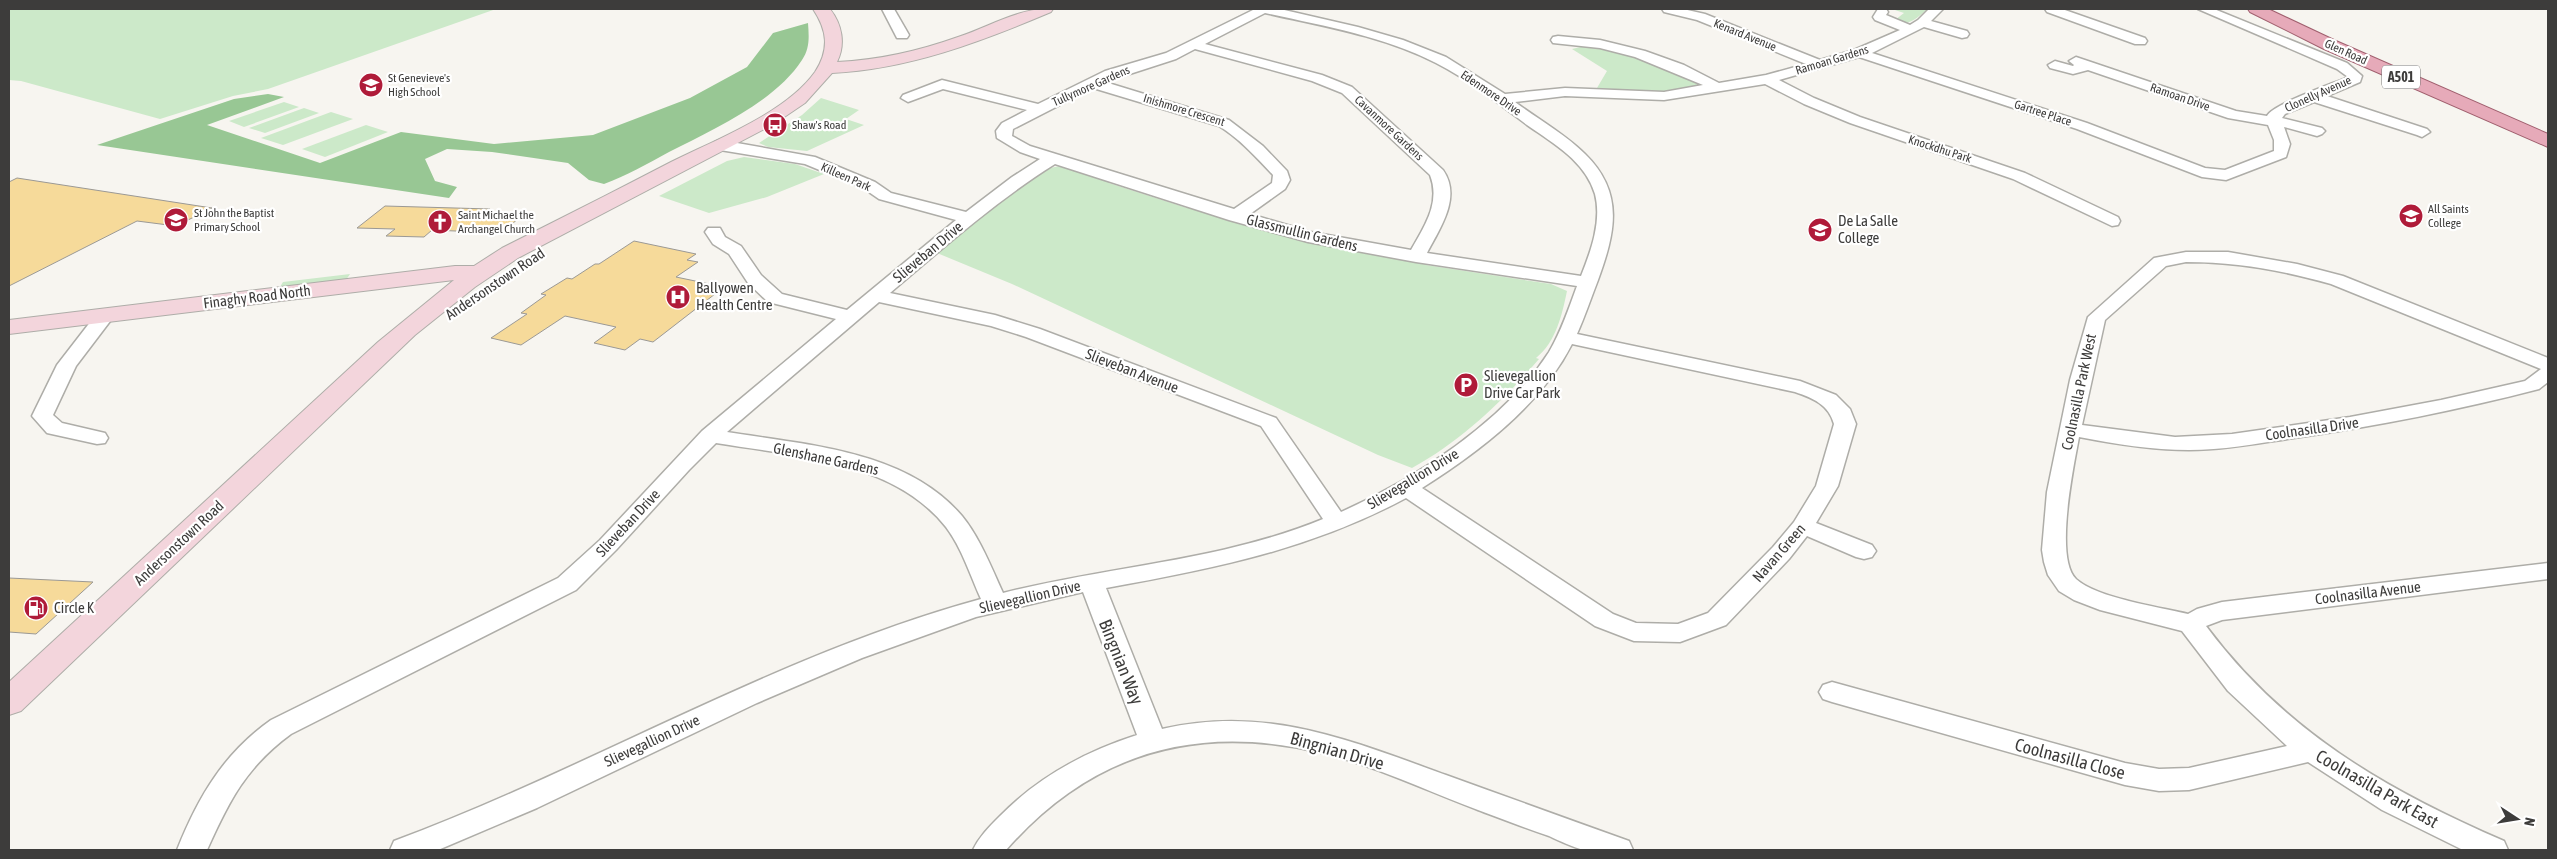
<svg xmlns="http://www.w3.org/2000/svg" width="2557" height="859" viewBox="0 0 2557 859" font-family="'Asap Condensed',sans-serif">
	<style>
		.green { fill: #cce9c9 }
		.forest { fill: #98c794 }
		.building { fill: #f6da9a; stroke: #9b9995 }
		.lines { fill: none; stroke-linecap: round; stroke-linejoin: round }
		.street-casing { stroke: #aeada8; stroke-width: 3 }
		.secondary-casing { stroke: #aeada8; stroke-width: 2 }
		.primary-casing { stroke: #a05f6e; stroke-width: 2 }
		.street { fill: #fff; fill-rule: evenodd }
		.secondary { fill: #f3d5dc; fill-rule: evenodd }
		.primary { fill: #e6aab9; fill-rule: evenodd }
		.labels { text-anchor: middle; stroke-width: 4.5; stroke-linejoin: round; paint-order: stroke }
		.far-street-label { font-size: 12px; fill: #3d3c3b; stroke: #fff }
		.far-poi-label { font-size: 12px; fill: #3d3c3b; stroke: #fff; text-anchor: start }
		.shield { fill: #fff; stroke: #777676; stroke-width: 1 }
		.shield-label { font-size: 14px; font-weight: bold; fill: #3d3c3b }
		.poi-label { font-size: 15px; fill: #3d3c3b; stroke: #fff; text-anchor: start }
		.street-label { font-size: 15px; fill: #3d3c3b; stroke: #fff }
		.near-street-label { font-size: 18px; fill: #3d3c3b; stroke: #fff }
	</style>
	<rect width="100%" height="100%" fill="#f7f5f0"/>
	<g class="green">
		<path d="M 9,9 L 496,9 L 268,89 L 233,96 L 160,119 L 21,81 L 9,80 Z"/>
		<path d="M 1892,9 L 1928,9 C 1917,17 1909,28 1895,20 L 1904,13 Z"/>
		<path d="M 1589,45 L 1642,58 L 1697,80 L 1698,85 C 1677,97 1621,91 1597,88 L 1607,71 L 1572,49 Z"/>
		<path d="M 821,98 L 859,110 L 846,119 L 864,125 L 807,151 L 768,147 L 759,143 L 802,115 Z"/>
		<path d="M 284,102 L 299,107 L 244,127 L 229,121 Z"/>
		<path d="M 304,108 L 319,113 L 265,133 L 249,128 Z"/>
		<path d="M 331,112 L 353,119 L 283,145 L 261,138 Z"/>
		<path d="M 366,125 L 388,132 L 325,157 L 302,149 Z"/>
		<path d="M 744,157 L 795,164 L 824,174 L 767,197 L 709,213 L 659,196 L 727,161 Z"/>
		<path d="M 1063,166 L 1113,181 L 1109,183 L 1187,208 L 1193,205 L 1296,238 L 1422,262 L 1426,265 L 1551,284 L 1567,291 C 1562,315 1556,342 1536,358 L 1539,359 C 1503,401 1460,442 1412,468 L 1378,455 L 1012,284 L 937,253 C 963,231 1031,165 1063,166 Z"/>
		<path d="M 350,274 L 346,280 L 280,287 L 283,282 Z"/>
	</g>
	<path class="forest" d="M 808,23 C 809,37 810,48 802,60 C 775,102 712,130 669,152 C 647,164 626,176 604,184 L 589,180 L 568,163 L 492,152 L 447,149 L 425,159 L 435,181 L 457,187 L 449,198 L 97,145 L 234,99 L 268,94 L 284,97 L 207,125 L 320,163 L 401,132 L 494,144 L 593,135 L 690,98 L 747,67 L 773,33 Z"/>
	<g class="building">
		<path d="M 17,178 L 212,208 L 176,226 L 137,221 L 9,286 L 9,182 Z"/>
		<path d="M 385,206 L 490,209 L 484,215 L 521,216 L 502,233 L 432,230 L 424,237 L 386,236 L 395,229 L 357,228 Z"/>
		<path d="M 634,241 L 696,254 L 687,260 L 698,262 L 676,277 L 724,287 L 653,342 L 640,339 L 625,350 L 594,343 L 616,327 L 565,316 L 521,345 L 491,338 L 527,314 L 521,313 L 546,295 L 541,294 L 567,278 L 572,279 L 595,264 L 599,264 Z"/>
		<path d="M 9,578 L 93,582 L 36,634 L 9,632 Z"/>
	</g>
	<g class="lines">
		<defs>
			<g id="street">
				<path d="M 882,9 L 894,9 L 909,35 L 907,38 L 897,38 Z"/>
				<path d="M 1255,9 L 1280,9 L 1358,27 L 1403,40 L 1446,57 L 1505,94 L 1565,88 L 1664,92 L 1703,85 L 1635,57 L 1600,48 L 1553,43 L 1551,40 L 1553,37 L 1558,36 L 1600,40 L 1645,51 L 1684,65 L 1719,83 L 1766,75 L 1806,64 L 1697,20 L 1664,12 L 1662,9 L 1683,9 L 1705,14 L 1820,60 L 1854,50 L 1900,30 L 1875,20 L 1873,17 L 1878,9 L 1886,9 L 1888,12 L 1886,15 L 1910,25 L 1918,20 L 1929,9 L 1943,9 L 1931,21 L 1967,31 L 1969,34 L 1967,37 L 1962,38 L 1924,27 L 1872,53 L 2087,123 L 2205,168 L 2225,170 L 2274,151 L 2274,140 L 2268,125 L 2228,118 L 2088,70 L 2073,74 L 2050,68 L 2048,65 L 2055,61 L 2073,66 L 2074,65 L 2069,61 L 2076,57 L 2236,111 L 2267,116 C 2273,104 2332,84 2348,77 L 2337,69 L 2198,9 L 2214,9 L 2347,63 L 2362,76 L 2360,82 L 2327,96 L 2427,129 L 2430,132 L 2422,137 L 2417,135 L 2314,102 L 2285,114 L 2282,118 L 2322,128 L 2325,131 L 2322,134 L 2317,136 L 2284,127 L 2290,144 L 2286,157 L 2226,180 L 2202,177 L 2077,129 L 1859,57 L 1779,80 L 1814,98 L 1860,117 L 2025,173 L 2118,217 L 2120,221 L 2118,225 L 2112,226 L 2013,179 L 1850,123 L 1804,104 L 1765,84 L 1664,100 L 1565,96 L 1515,102 C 1538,119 1565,134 1585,154 C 1625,193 1615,233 1598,280 C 1591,298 1585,316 1577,334 L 1800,381 L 1836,395 L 1850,409 L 1856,424 L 1838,486 L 1816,523 L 1872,545 L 1876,551 L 1872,557 L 1864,559 L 1856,557 L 1807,536 L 1789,559 L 1726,625 L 1680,642 L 1634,641 L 1595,626 L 1406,498 C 1309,550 1212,569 1106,588 L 1162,729 C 1267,705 1349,740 1446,775 C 1507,797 1568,819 1629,841 L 1633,850 C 1618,850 1599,853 1584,850 C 1572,847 1560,841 1549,836 C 1525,828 1502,819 1478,810 C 1427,791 1371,764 1318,752 C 1194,723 1090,754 1006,850 L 973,850 C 979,837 989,827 999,817 C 1038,777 1084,752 1137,735 L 1083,592 L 976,617 L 862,658 L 757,703 L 537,808 L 438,850 L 390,850 L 394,841 C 593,767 776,655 981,599 C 970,575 962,548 946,527 C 893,460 794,456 716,443 L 689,470 L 616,550 L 576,590 L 291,734 C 246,767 229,801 207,850 L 177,850 C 198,797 224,753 271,720 L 558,578 L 600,540 L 702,431 L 836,319 L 768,302 L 748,283 L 729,254 L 713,244 L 705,232 L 708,228 L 720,228 L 725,237 L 741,246 L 761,275 L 782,294 L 847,310 L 956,220 L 879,199 L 863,188 L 805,164 L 720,150 L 715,148 L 712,145 L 715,142 L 720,140 L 815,157 L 875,182 L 891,193 L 966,212 L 1012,177 L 1040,159 L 1020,152 L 997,138 L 996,131 L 1002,123 L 1027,110 L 943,89 L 908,102 L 901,98 L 903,95 L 942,80 L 1038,104 L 1105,71 L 1166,53 ZM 1265,13 C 1323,26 1383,36 1436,63 C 1469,80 1498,103 1527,125 C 1554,144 1585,161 1595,194 C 1602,221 1591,251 1581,276 L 1427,253 C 1440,228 1462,197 1443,170 L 1352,87 L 1322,75 L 1205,44 ZM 1195,49 L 1312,81 L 1342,93 L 1430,175 C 1441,203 1424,227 1411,250 L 1311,232 L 1250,214 L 1285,189 L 1290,180 L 1287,171 L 1263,146 L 1229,120 L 1105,82 L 1176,59 ZM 1093,88 L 1219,126 C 1240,139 1256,157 1273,175 L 1272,183 L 1234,209 L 1030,146 L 1012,136 L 1013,129 ZM 1055,164 L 1229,220 L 1308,242 L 1416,262 L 1577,286 C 1569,308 1561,332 1549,352 C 1504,422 1415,479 1341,512 L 1276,418 L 1040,329 L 995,315 L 890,293 C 943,248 996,201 1055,164 ZM 879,302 L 991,326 L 1026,337 L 1261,426 L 1323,519 C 1221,561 1109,566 1003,593 C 991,567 980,538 962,516 C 906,450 806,445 727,432 ZM 1572,344 L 1795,392 C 1813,398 1829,405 1834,424 L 1816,486 L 1794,522 L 1773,547 L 1708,613 L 1678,624 L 1636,623 L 1613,614 L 1422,488 C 1479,452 1541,405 1572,344 Z"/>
				<path d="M 2045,9 L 2062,9 L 2145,38 L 2147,41 L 2145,44 L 2135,44 L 2047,12 Z"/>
				<path d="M 2186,252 L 2228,252 L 2297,264 L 2343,276 L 2548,358 L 2548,382 L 2539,389 C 2458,410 2377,426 2294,438 C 2259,443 2224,450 2189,450 C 2152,450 2115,444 2079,437 C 2074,465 2054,558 2076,579 C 2097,598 2159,607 2188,614 L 2197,609 L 2222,602 L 2548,563 L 2548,579 L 2222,620 L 2206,626 C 2284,731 2386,790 2504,841 L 2508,850 L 2463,850 L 2382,810 L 2308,762 L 2189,790 L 2159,791 L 2125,785 L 1832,702 L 1823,699 L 1819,692 L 1823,685 L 1832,682 L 2125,763 L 2159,769 L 2189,768 L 2287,746 L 2228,691 L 2182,631 L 2100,610 L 2074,600 L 2059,591 L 2048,575 L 2044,562 L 2042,550 L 2047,492 L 2070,380 L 2088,317 L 2154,258 ZM 2186,262 C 2238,262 2280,270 2331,284 L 2541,369 L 2525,381 L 2441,400 L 2350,417 L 2232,434 L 2175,437 L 2082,425 L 2105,320 L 2166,266 Z"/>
				<path d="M 105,310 L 112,312 L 114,316 L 76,366 L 53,415 L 62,423 L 105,433 L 108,438 L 105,443 L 97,444 L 47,433 L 32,416 L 57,365 L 98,312 Z"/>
			</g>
			<path id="secondary" d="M 813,9 L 830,9 C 842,24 846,44 837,62 C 879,60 919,51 958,37 C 989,27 1020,7 1053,9 L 1051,12 C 980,42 909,69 832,73 L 805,103 L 774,124 L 518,258 L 475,287 L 415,335 L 21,711 L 9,715 L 9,682 L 378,342 L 454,280 L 9,334 L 9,320 L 455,266 L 474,266 L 502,248 C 558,220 615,191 671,162 C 715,140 786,113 815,72 C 830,49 827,30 813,9 Z"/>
			<path id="primary" d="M 2248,9 L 2268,9 L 2336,41 L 2548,134 L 2548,147 L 2324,49 L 2250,12 Z"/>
		</defs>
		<use href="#street" class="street-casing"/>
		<use href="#secondary" class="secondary-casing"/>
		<use href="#primary" class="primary-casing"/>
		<use href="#street" class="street"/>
		<use href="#secondary" class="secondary"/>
		<use href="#primary" class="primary"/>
	</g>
	<defs>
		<symbol id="school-disc" viewBox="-11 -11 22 22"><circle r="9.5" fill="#af1b39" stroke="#fff"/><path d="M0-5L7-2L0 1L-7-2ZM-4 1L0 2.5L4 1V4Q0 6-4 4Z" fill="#fff"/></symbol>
		<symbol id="bus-disc" viewBox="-11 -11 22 22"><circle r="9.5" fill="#af1b39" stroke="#fff"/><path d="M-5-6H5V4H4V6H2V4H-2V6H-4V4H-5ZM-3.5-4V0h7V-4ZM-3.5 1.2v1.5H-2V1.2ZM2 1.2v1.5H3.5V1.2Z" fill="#fff"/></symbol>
		<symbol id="church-disc" viewBox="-11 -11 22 22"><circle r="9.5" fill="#af1b39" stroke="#fff"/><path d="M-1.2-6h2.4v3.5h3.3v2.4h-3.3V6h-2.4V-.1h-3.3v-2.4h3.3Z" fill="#fff"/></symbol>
		<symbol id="hospital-disc" viewBox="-11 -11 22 22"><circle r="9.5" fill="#af1b39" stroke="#fff"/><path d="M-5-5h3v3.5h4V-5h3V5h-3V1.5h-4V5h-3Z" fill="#fff"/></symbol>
		<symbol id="parking-disc" viewBox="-11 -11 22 22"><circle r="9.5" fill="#af1b39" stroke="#fff"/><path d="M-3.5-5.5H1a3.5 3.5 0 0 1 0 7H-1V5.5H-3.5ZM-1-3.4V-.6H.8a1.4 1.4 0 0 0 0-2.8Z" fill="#fff"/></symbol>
		<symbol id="fuel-disc" viewBox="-11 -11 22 22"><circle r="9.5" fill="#af1b39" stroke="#fff"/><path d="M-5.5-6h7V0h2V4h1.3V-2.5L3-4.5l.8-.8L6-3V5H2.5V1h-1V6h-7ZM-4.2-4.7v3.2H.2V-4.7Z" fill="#fff"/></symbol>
	</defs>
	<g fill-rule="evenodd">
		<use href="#school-disc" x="357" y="71" width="28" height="28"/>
		<use href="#bus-disc" x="761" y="111" width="28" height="28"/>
		<use href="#school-disc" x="2397" y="202" width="28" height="28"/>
		<use href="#school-disc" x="162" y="206" width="28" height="28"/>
		<use href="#church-disc" x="426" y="208" width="28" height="28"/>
		<use href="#school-disc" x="1806" y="216" width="28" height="28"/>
		<use href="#hospital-disc" x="664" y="283" width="28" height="28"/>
		<use href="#parking-disc" x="1452" y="371" width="28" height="28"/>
		<use href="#fuel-disc" x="22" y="594" width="28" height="28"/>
	</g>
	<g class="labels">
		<g class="far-street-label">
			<text transform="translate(1745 35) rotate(22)" y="4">Kenard Avenue</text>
			<text transform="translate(2346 52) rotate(24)" y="4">Glen Road</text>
			<text transform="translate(1832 60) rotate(-17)" y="4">Ramoan Gardens</text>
			<text transform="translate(1091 86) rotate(-24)" y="4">Tullymore Gardens</text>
			<text transform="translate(1491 93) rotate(34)" y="4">Edenmore Drive</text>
			<text transform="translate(2318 94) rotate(-24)" y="4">Clonelly Avenue</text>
			<text transform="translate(2180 97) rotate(19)" y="4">Ramoan Drive</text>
			<text transform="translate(1184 110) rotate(17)" y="4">Inishmore Crescent</text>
			<text transform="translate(2043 113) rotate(18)" y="4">Gartree Place</text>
			<text transform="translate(1389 128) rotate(43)" y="4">Cavanmore Gardens</text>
			<text transform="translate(1940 149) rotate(18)" y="4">Knockdhu Park</text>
			<text transform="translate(846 177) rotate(24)" y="4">Killeen Park</text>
		</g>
		<g class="far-poi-label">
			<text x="388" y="82">St Genevieve's<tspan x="388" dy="14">High School</tspan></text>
			<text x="792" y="129">Shaw's Road</text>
			<text x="2428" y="213">All Saints<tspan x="2428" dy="14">College</tspan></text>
			<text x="194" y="217">St John the Baptist<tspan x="194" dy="14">Primary School</tspan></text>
			<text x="458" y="219">Saint Michael the<tspan x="458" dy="14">Archangel Church</tspan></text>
		</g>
		<rect class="shield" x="2382" y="65.5" width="38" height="23" rx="4"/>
		<g class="shield-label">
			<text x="2401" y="82">A501</text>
		</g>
		<g class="poi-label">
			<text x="1838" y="226">De La Salle<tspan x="1838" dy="17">College</tspan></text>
			<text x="696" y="293">Ballyowen<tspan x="696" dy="17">Health Centre</tspan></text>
			<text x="1484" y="381">Slievegallion<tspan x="1484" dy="17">Drive Car Park</tspan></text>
			<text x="54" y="613">Circle K</text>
		</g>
		<g class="street-label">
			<text transform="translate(1302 233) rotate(14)" y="5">Glassmullin Gardens</text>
			<text transform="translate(928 252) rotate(-40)" y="5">Slieveban Drive</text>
			<text transform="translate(495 284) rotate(-34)" y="5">Andersonstown Road</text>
			<text transform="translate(257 297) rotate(-7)" y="5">Finaghy Road North</text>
			<text transform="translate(1132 371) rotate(21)" y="5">Slieveban Avenue</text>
			<text transform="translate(2079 392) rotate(-78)" y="5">Coolnasilla Park West</text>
			<text transform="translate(2312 429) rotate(-8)" y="5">Coolnasilla Drive</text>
			<text transform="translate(826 459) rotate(12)" y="5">Glenshane Gardens</text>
			<text transform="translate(1413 479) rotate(-31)" y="5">Slievegallion Drive</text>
			<text transform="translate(628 523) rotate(-47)" y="5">Slieveban Drive</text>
			<text transform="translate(179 543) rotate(-43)" y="5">Andersonstown Road</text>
			<text transform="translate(1779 553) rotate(-49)" y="5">Navan Green</text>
			<text transform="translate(2368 593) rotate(-7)" y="5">Coolnasilla Avenue</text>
			<text transform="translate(1030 597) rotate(-13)" y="5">Slievegallion Drive</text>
			<text transform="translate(652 741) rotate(-25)" y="5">Slievegallion Drive</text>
		</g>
		<g class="near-street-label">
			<text transform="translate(1121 662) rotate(68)" y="6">Bingnian Way</text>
			<text transform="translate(1337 751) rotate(16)" y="6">Bingnian Drive</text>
			<text transform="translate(2070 759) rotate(15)" y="6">Coolnasilla Close</text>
			<text transform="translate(2377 789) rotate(30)" y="6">Coolnasilla Park East</text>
		</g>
	</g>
	<rect width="2557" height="859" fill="none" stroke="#3d3c3b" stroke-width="20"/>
	<g transform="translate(2517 819) rotate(102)" stroke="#ffffff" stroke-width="4" paint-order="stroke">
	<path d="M0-4L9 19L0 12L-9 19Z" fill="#3d3c3b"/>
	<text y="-8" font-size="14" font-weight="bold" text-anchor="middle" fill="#3d3c3b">N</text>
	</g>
</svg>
